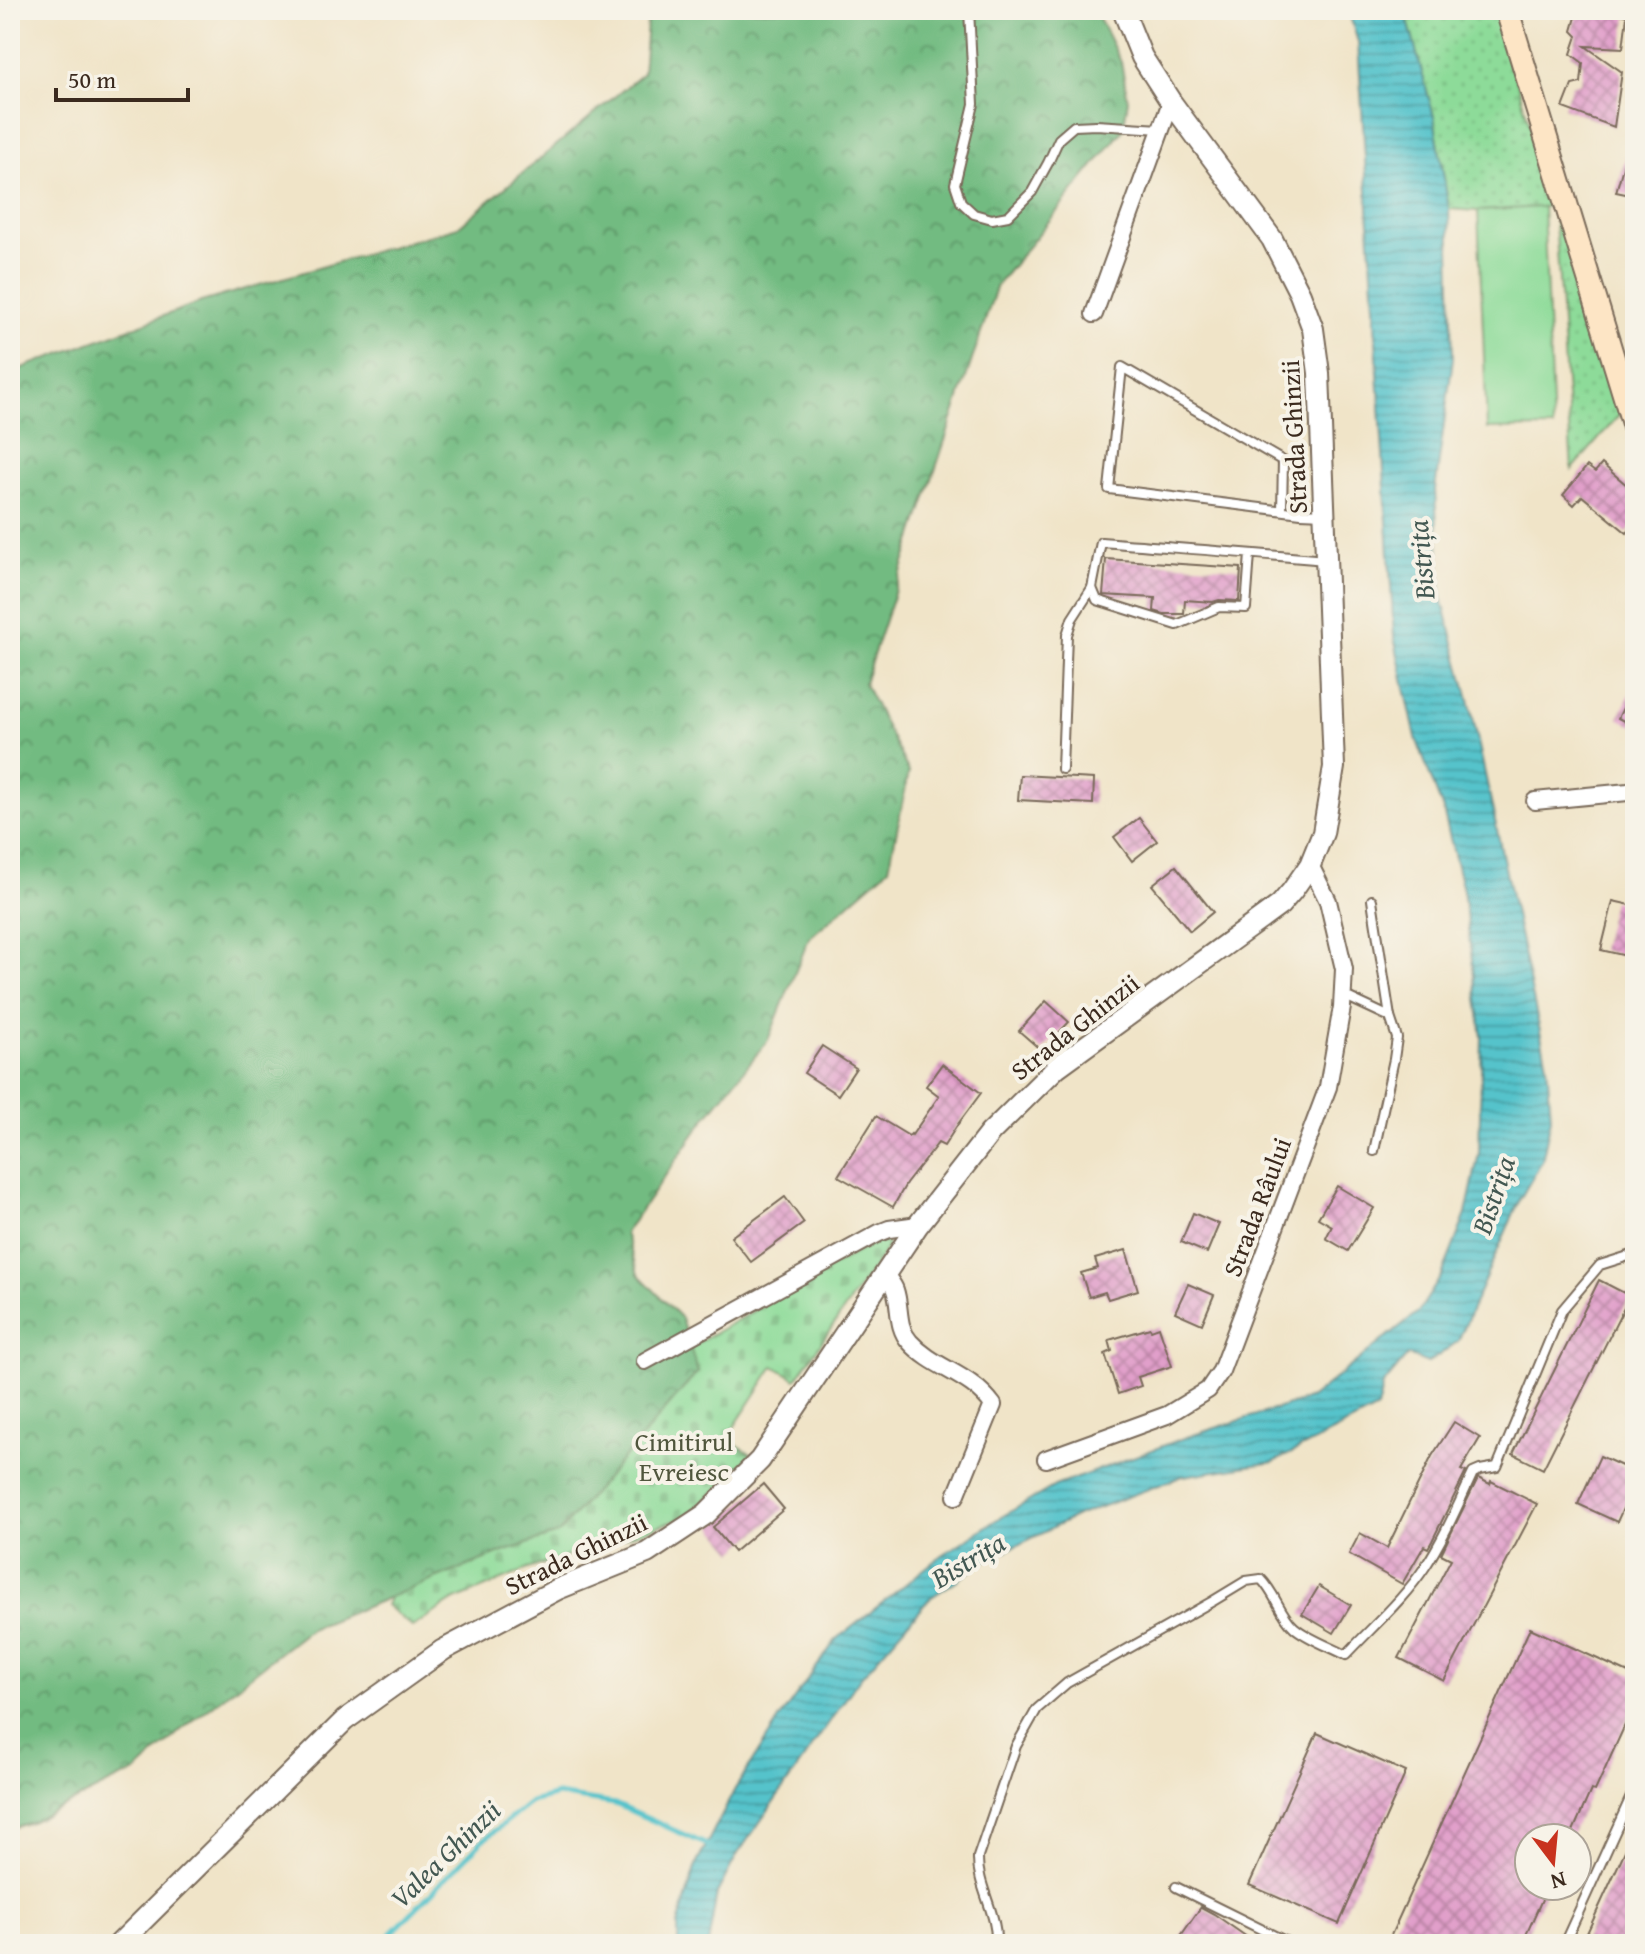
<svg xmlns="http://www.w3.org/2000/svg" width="1645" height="1954" viewBox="0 0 1645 1954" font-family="'Gentium Book Plus',serif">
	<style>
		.grass { fill: #8ddb99; stroke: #64825c; stroke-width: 2 }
		.forest { fill: url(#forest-crowns); stroke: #567250; stroke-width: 2 }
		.cemetery { fill: url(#cemetery-stones); stroke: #64825c; stroke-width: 2 }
		.park { fill: url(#park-dots); stroke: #64825c; stroke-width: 2 }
		.water { fill: url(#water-rules); stroke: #487674; stroke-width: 2 }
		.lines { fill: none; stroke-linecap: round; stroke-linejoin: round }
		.stream { stroke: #55c3cb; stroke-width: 5 }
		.building { fill: url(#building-cross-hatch) }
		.service-casing { stroke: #7a6b5a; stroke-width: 12 }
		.minor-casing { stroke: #7a6b5a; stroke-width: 20 }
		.tertiary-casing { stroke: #7a6b5a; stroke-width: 24 }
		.secondary-casing { stroke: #7a6b5a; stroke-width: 26 }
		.service { stroke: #fff; stroke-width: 8 }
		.minor { stroke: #fff; stroke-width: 16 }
		.tertiary { stroke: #fff; stroke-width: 20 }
		.secondary { stroke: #fde5c5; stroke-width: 22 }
		.labels { text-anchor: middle; stroke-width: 8; stroke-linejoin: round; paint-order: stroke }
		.street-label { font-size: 26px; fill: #3b2a1e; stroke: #f7f3e8 }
		.park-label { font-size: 26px; fill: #50563d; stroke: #f7f3e8 }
		.water-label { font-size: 28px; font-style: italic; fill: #435852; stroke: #f7f3e8 }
	</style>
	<defs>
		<pattern id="forest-crowns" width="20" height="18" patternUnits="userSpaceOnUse" patternTransform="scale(2)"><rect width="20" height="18" fill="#72bb81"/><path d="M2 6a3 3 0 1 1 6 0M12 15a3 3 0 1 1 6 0" fill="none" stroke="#5f9869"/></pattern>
		<pattern id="cemetery-stones" width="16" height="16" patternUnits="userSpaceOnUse" patternTransform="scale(2)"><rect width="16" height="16" fill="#8ddb99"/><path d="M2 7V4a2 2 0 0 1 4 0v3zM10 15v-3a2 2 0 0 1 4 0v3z" fill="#7bbc83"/></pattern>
		<pattern id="park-dots" width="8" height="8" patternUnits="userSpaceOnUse" patternTransform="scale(2)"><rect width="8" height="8" fill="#8ddb99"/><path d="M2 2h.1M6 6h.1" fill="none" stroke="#7bbc83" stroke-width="1.8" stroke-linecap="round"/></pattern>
		<pattern id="water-rules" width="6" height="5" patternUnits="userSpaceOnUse" patternTransform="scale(2)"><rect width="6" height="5" fill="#55c3cb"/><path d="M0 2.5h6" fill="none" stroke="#489fa4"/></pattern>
		<pattern id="building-cross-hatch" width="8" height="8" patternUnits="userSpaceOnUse" patternTransform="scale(2)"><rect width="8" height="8" fill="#e19fca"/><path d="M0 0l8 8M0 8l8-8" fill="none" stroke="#b882a3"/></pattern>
	</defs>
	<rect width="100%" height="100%" fill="#f7f3e8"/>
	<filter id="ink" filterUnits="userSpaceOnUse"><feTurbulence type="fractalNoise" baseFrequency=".0125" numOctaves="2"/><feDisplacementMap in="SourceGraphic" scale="16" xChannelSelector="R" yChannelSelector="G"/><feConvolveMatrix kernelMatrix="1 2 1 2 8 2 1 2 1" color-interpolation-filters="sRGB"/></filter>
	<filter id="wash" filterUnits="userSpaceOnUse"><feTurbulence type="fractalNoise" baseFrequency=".006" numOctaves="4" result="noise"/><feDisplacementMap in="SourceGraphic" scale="32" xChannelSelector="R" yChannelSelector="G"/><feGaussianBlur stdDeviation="1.8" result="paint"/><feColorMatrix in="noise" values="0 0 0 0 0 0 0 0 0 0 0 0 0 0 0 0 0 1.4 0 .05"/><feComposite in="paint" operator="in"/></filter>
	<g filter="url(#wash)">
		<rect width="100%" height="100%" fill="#f0e4c8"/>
		<path class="grass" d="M 1543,206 L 1553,428 L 1487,429 L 1478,211 Z"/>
		<path class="forest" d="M 648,10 L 1095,10 L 1121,62 L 1128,100 L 1123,130 L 997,285 L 864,683 L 909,772 L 889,868 L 809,938 L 768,1040 L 705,1119 L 625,1233 L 638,1274 L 681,1318 L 698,1372 L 558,1534 L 506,1551 L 310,1629 L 181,1730 L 135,1773 L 121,1778 L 33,1821 L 10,1829 L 10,376 L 16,370 L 201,302 L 458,227 L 643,73 Z"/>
		<path class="cemetery" d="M 882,1238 L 889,1245 L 796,1379 L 774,1366 L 727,1438 L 751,1454 L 726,1483 L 683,1518 L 528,1569 L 453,1601 L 412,1627 L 386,1605 L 390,1597 L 506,1551 L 558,1534 L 698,1372 L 690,1347 Z"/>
		<path class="park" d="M 1405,10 L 1495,10 L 1554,205 L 1621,413 L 1572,470 L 1554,206 L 1478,211 L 1449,209 L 1434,117 Z"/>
		<path class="water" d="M 1348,10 L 1405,10 L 1434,117 L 1449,209 L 1453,358 L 1435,490 L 1441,595 L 1469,699 L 1547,1064 L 1551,1118 L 1542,1161 L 1520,1199 L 1458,1341 L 1428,1363 L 1408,1355 L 1383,1385 L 1377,1409 L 1274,1462 L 1183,1476 L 1079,1515 L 991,1558 L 930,1598 L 860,1678 L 737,1855 L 717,1893 L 708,1944 L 678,1944 L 678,1925 L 696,1865 L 735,1789 L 780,1718 L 836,1640 L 938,1558 L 996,1520 L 1055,1486 L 1187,1437 L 1311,1398 L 1419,1311 L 1442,1275 L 1466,1214 L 1479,1153 L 1482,1037 L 1463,890 L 1443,810 L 1416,738 L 1394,637 L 1358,42 Z"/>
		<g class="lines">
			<path class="stream" d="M 381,1944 L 481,1842 L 531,1802 L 557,1795 L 615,1804 L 712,1847"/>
		</g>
		<g id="blocks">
			<g class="building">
				<path d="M 1578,10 L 1608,10 L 1627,16 L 1623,48 L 1585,46 L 1622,72 L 1614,127 L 1563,108 L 1572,85 L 1581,83 L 1583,63 L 1571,54 L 1577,36 L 1572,31 Z"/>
				<path d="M 1631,138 L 1635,139 L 1635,196 L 1616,192 Z"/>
				<path d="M 1602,464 L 1635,492 L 1635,523 L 1627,533 L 1582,496 L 1574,505 L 1563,495 L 1587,466 L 1595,472 Z"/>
				<path d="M 1106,559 L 1241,568 L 1239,601 L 1219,600 L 1213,602 L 1185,600 L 1184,614 L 1164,614 L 1154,611 L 1155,598 L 1103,595 Z"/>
				<path d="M 1635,684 L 1635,727 L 1618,718 Z"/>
				<path d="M 1020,775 L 1094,779 L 1093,804 L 1018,800 Z"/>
				<path d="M 1139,818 L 1157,841 L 1132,861 L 1114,837 Z"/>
				<path d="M 1176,866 L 1213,912 L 1190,931 L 1152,885 Z"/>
				<path d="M 1613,901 L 1635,906 L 1635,958 L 1601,950 Z"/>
				<path d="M 1046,1001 L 1069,1022 L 1042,1051 L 1019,1031 Z"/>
				<path d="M 822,1046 L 856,1068 L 838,1095 L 804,1073 Z"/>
				<path d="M 942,1064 L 981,1093 L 958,1124 L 944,1146 L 938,1143 L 906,1184 L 893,1207 L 838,1176 L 876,1116 L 909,1136 L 911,1134 L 912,1135 L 939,1096 L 926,1086 Z"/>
				<path d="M 1337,1186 L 1374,1208 L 1348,1251 L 1326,1238 L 1332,1226 L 1318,1218 Z"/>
				<path d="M 785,1197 L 804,1223 L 751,1262 L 731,1237 Z"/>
				<path d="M 1193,1213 L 1219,1224 L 1207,1253 L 1181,1242 Z"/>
				<path d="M 1126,1250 L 1138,1290 L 1108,1299 L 1105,1292 L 1089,1297 L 1081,1273 L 1098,1268 L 1095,1259 Z"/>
				<path d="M 1599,1280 L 1630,1296 L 1543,1469 L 1513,1454 Z"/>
				<path d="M 1188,1284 L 1214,1295 L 1202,1324 L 1175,1312 Z"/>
				<path d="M 1159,1327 L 1172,1366 L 1138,1377 L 1141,1386 L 1118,1394 L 1105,1354 L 1112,1351 L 1109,1340 L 1150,1328 L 1151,1330 Z"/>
				<path d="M 1454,1422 L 1480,1438 L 1461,1470 L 1466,1472 L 1432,1541 L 1428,1548 L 1424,1546 L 1402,1584 L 1349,1554 L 1360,1533 L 1387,1548 L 1432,1456 Z"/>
				<path d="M 1600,1456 L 1635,1472 L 1635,1482 L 1617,1522 L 1578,1504 Z"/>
				<path d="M 1478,1478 L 1490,1484 L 1491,1481 L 1537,1504 L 1444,1681 L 1399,1658 L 1451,1559 L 1441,1554 Z"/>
				<path d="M 763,1484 L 784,1509 L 734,1552 L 713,1527 Z"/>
				<path d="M 1319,1586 L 1351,1605 L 1334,1633 L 1302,1614 Z"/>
				<path d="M 1530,1628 L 1635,1676 L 1635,1703 L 1595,1791 L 1591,1790 L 1570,1838 L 1529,1838 L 1529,1886 L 1548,1886 L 1522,1944 L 1387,1944 Z"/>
				<path d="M 1317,1733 L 1406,1772 L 1339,1924 L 1249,1885 Z"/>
				<path d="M 1635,1829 L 1635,1944 L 1582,1944 Z"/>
				<path d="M 1201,1907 L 1214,1914 L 1257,1944 L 1175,1944 Z"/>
			</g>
		</g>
	</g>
	<g filter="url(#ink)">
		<use href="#blocks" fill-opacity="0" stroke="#7a6b5a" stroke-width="2"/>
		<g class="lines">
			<defs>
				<g id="service">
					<path d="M 969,10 L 974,104 L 955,184 L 961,202 L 974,214 L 992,219 L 1008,216 L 1032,192 L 1048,163 L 1059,139 L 1074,126 L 1096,125 L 1161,129"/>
					<path d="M 1282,510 L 1283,461 L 1122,367 L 1109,489 L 1301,513 L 1324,514"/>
					<path d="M 1250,554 L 1246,608 L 1219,607 L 1177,625 L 1097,600 L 1092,588 L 1101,542 C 1176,548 1251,553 1325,560"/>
					<path d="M 1062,769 L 1067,635 L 1072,619 L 1092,588"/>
					<path d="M 1372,900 L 1390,1017"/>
					<path d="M 1343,995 L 1390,1017 L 1397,1038 L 1394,1059 L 1374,1151"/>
					<path d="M 1176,1887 L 1291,1944"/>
					<path d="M 996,1944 C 998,1913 977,1887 978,1857 L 1016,1746 L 1037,1709 L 1067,1683 L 1213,1601 L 1246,1581 L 1261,1579 C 1275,1593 1280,1614 1294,1627 C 1306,1638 1331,1647 1346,1655 C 1372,1627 1404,1599 1425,1567 C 1444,1538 1458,1505 1473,1473 L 1480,1470 L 1497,1467 L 1562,1310 L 1600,1265 L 1635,1254"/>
					<path d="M 1564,1944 L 1635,1788"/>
				</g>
				<g id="minor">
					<path d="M 1094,314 L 1171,102"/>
					<path d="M 1535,801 L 1628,792 L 1635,790"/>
					<path d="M 885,1274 C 888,1279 893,1284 895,1290 C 901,1307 896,1327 910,1342 C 934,1369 970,1373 993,1405 L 956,1496"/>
					<path d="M 645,1361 L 879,1233 L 889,1229 L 918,1225"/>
					<path d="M 1046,1459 L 1167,1415 L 1208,1390 L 1221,1371 L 1328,1087 L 1342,1007 L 1344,969 L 1328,901 L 1310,865"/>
				</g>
				<path id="tertiary" d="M 119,1944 L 345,1720 L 443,1650 L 558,1589 L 647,1553 L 706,1514 L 760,1460 L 918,1225 L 990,1133 L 1057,1067 L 1280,905 L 1292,891 L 1310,865 L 1323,833 L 1334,767 L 1319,373 L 1313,329 L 1300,294 L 1272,239 L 1171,102 L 1142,57 L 1123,10"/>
				<path id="secondary" d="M 1507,10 L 1635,430"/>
			</defs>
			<use href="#service" class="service-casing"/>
			<use href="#minor" class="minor-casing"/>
			<use href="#tertiary" class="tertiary-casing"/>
			<use href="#secondary" class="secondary-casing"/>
			<use href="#service" class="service"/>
			<use href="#minor" class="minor"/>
			<use href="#tertiary" class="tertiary"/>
			<use href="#secondary" class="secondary"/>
		</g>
	</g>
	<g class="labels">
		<g class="street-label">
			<text transform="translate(1294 437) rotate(-93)" y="9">Strada Ghinzii</text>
			<text transform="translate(1075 1027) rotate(-38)" y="9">Strada Ghinzii</text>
			<text transform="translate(1257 1207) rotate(-69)" y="9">Strada Râului</text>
			<text transform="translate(576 1554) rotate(-26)" y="9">Strada Ghinzii</text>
		</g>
		<g class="park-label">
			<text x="684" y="1451">Cimitirul<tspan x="684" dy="30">Evreiesc</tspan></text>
		</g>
		<g class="water-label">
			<text transform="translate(1421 560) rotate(-95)" y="10">Bistrița</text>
			<text transform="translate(1493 1195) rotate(-71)" y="10">Bistrița</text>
			<text transform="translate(968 1560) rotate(-31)" y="10">Bistrița</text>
			<text transform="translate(445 1854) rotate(-44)" y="10">Valea Ghinzii</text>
		</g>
	</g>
	<rect width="1645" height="1954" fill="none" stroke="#f7f3e8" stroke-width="40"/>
	<g transform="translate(1553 1862) rotate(164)"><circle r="38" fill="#f7f3e8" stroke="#aca397" stroke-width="2"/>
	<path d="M0-6L14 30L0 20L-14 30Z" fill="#c8321e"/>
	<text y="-12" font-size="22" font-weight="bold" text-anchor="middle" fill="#3b2a1e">N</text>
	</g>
	<path d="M56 88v12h132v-12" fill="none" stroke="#3b2a1e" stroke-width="4"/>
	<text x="68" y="88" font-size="24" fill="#3b2a1e" stroke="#f7f3e8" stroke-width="6" paint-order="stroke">50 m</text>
</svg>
